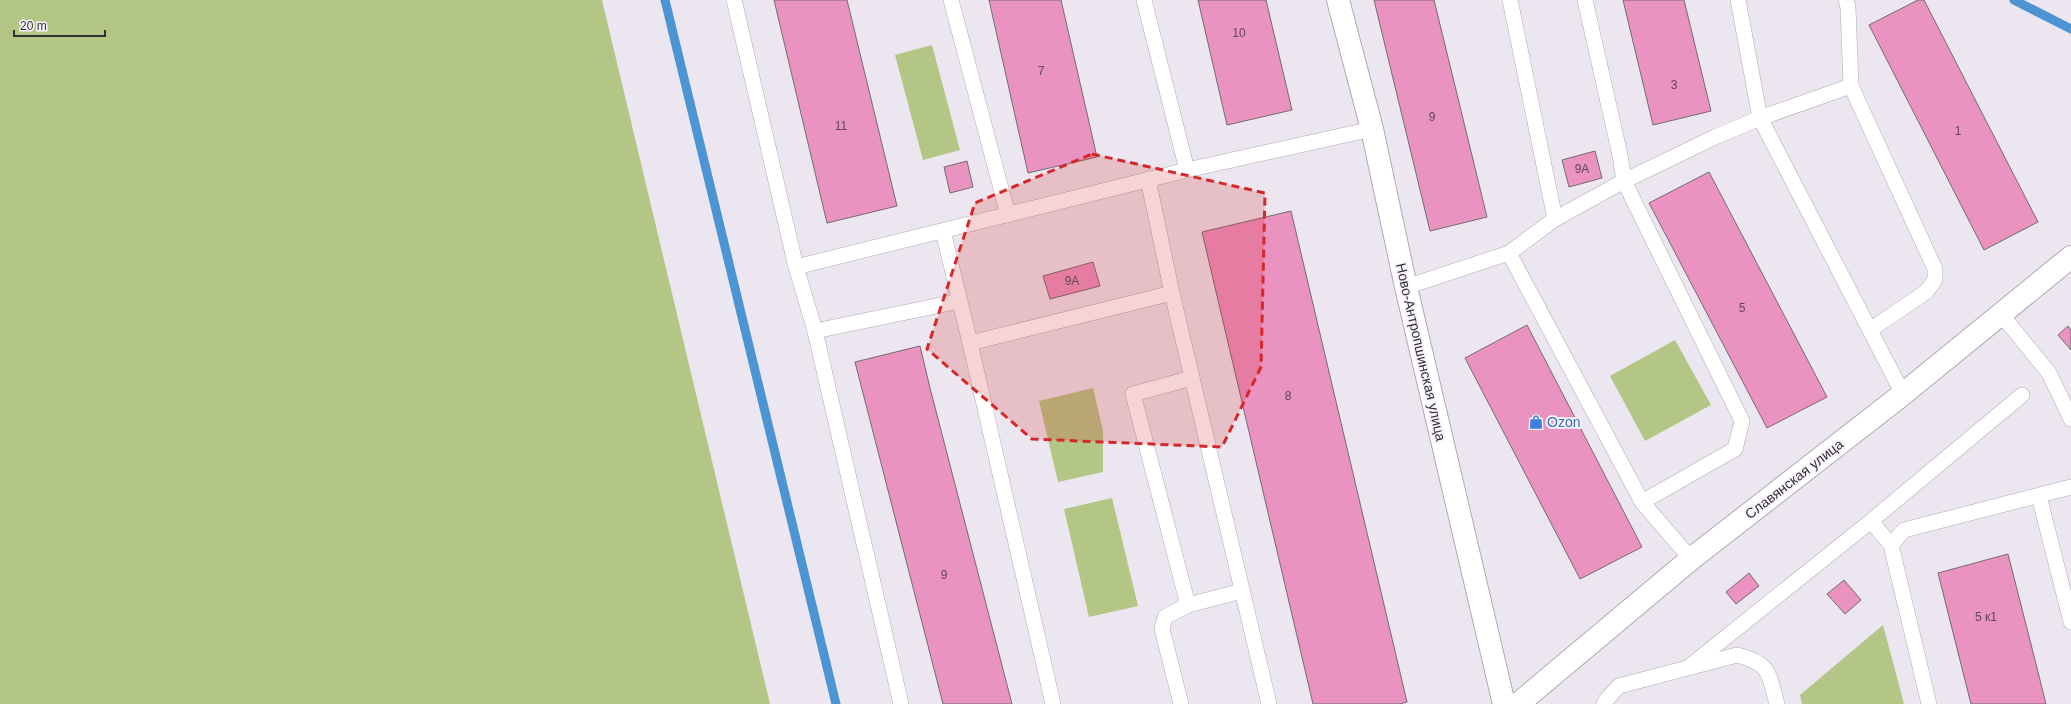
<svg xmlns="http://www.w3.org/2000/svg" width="2071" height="704" viewBox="0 0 2071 704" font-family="Arial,sans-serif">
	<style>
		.green { fill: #b3c686 }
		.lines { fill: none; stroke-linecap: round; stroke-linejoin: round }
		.stream { stroke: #4c94d3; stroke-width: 9 }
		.building { fill: #ea92c0; stroke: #756b6f }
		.lane-casing { stroke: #b0aab3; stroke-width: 16 }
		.street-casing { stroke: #b0aab3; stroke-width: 24 }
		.lane { stroke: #fff; stroke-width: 15 }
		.street { stroke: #fff; stroke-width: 22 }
		.marked { fill: #d62828; fill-opacity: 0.2; stroke: #d62828; stroke-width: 3; stroke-dasharray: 8 5; stroke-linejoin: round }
		.labels { text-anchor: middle; stroke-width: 4; stroke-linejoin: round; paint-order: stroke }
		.number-label { font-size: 12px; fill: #604856 }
		.street-label { font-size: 14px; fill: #323033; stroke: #f9f3fd }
		.shop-label { font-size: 14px; fill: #366cbe; stroke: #f9f3fd; text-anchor: start }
	</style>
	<rect width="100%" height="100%" fill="#ebe6ef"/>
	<g class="green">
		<path d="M 0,0 L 602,0 L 770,704 L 0,704 Z"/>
		<path d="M 932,45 L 960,150 L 923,160 L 895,55 Z"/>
		<path d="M 1675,340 L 1711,405 L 1645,441 L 1610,376 Z"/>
		<path d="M 1093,388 L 1103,431 L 1103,472 L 1058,482 L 1039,401 Z"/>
		<path d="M 1112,498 L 1138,606 L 1089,617 L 1064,509 Z"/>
		<path d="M 1883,625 L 1904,704 L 1802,704 L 1800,695 Z"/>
	</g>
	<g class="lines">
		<g class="stream">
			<path d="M 665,0 L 836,704"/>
			<path d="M 2014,0 L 2071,29"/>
		</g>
	</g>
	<g class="building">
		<path d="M 774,0 L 847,0 L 897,206 L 827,223 Z"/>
		<path d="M 989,0 L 1061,0 L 1097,157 L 1028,173 Z"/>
		<path d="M 1198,0 L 1266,0 L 1292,110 L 1227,125 Z"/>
		<path d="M 1374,0 L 1434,0 L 1487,217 L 1430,231 Z"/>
		<path d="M 1623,0 L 1684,0 L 1711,111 L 1653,125 Z"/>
		<path d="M 1918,0 L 1924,0 L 2038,222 L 1984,250 L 1869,25 Z"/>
		<path d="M 1595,151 L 1602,178 L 1569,187 L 1562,160 Z"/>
		<path d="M 967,161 L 973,187 L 950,193 L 944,167 Z"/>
		<path d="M 1709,172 L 1827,397 L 1767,428 L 1649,203 Z"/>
		<path d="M 1291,211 L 1407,702 L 1400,704 L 1313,704 L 1202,232 Z"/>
		<path d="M 1093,262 L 1100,286 L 1050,299 L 1043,276 Z"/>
		<path d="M 1527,325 L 1642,547 L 1580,579 L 1465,358 Z"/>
		<path d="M 2068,326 L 2071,330 L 2071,350 L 2058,335 Z"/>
		<path d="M 920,346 L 930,388 L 1012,704 L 943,704 L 855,362 Z"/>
		<path d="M 2008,554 L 2035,660 L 2046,704 L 1971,704 L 1938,573 Z"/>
		<path d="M 1749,573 L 1759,586 L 1736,604 L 1726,592 Z"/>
		<path d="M 1844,580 L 1861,600 L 1845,614 L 1827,594 Z"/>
	</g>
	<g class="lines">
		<defs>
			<g id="lane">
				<path d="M 734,0 L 796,267 L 815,331 L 901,704"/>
				<path d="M 951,0 L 1008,215"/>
				<path d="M 1144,0 L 1187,170"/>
				<path d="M 1510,0 L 1555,219"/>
				<path d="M 1585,0 L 1620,155 L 1624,181 L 1742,421 L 1735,449 L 1642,502"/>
				<path d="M 1738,0 L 1760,118 L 1903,394"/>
				<path d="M 1846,0 L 1848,7 L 1851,86 L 1935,269 L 1935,280 L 1926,292 L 1870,330"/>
				<path d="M 943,231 L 970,343 L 1172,293 L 1148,179"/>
				<path d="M 1509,253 L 1642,502 L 1691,559"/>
				<path d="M 796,267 L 1187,170 L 1372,129"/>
				<path d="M 1406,287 L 1509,253 L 1555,219 L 1624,181 L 1715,137 L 1760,118 L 1851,86"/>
				<path d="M 1172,293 L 1269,704"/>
				<path d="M 2001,314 L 2049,373 L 2071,419"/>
				<path d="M 815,331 L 960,301"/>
				<path d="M 970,343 L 1053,704"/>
				<path d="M 2039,496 L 2071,622"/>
				<path d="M 1871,521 L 1891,545"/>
				<path d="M 1188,605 L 1242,591"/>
				<path d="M 1690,666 L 1871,521 L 2022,395"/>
				<path d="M 1181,704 L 1162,629 L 1165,617 L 1188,605 L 1133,394 L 1192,378"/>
				<path d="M 1604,704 L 1606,700 L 1619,686 L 1737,655 C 1771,664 1768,672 1777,704"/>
				<path d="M 1929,704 L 1891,545 L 1904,530 L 2071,487"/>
			</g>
			<g id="street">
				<path d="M 1338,0 L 1372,129 L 1406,287 L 1504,704"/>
				<path d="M 1518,704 L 1691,559 L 1903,394 L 2071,257"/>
			</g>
		</defs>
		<use href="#lane" class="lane-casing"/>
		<use href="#street" class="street-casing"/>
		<use href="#lane" class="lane"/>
		<use href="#street" class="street"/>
	</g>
	<path class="marked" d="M 1092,154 L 1265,193 L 1261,367 L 1222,447 L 1032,439 L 927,349 L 975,203 Z"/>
	<defs>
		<symbol id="shop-bare" viewBox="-9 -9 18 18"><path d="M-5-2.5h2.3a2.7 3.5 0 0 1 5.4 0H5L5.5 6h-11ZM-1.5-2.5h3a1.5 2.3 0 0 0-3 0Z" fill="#3f7fe0" stroke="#f9f3fd" stroke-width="2.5" paint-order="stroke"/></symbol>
	</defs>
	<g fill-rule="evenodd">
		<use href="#shop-bare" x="1526" y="412" width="20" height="20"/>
	</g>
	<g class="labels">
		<g class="number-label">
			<text x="1239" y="37">10</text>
			<text x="1041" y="75">7</text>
			<text x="1674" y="89">3</text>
			<text x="1432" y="121">9</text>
			<text x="841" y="130">11</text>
			<text x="1958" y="135">1</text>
			<text x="1582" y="173">9А</text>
			<text x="1072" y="285">9А</text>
			<text x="1742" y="312">5</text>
			<text x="1288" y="400">8</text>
			<text x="944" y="579">9</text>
			<text x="1986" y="621">5 к1</text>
		</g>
		<g class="street-label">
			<text transform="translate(1421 352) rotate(77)" y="5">Ново-Антропшинская улица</text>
			<text transform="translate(1794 479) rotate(-38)" y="5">Славянская улица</text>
		</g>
		<g class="shop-label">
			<text x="1547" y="427">Ozon</text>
		</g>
	</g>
	<path d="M14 30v6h91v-6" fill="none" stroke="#323033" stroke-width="2"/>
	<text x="20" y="30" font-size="12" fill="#323033" stroke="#f9f3fd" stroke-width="3" paint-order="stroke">20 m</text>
</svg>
